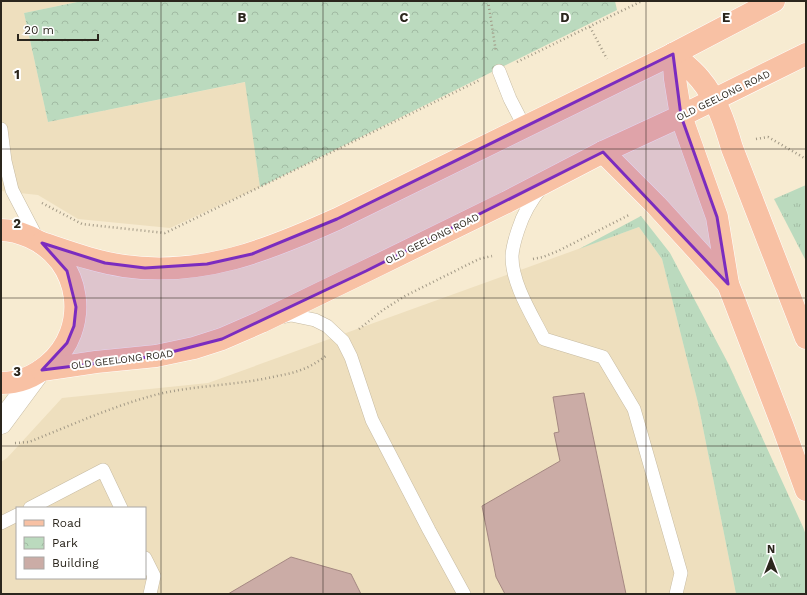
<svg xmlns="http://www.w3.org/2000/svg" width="807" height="595" viewBox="0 0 807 595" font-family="'Work Sans',sans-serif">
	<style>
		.built { fill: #eedfbe; fill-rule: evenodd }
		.grass { fill: url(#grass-tufts) }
		.park { fill: url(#park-crowns) }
		.building { fill: #cbaca6; stroke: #a58882 }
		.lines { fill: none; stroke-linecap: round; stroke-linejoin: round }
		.lane-casing { stroke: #c7bba2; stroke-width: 14 }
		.secondary-casing { stroke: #c7bba2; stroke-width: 23 }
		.primary-casing { stroke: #fff; stroke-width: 23 }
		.path { stroke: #a19885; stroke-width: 2.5; stroke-dasharray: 1 3; stroke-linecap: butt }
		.lane { stroke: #fff; stroke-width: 13 }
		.secondary { stroke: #fff; stroke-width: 22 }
		.primary { stroke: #f8c1a4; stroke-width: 22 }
		.marked { fill: #7b2cbf; fill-opacity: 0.2; stroke: #7b2cbf; stroke-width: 3; stroke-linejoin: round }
		.grid { fill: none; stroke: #2b261d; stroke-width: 1; stroke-opacity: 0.55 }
		.labels { text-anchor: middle; stroke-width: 4; stroke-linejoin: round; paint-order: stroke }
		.street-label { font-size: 10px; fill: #2b261d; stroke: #fff }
		.grid-label { font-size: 13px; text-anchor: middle; font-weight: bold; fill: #2b261d; stroke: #fff; stroke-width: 4; stroke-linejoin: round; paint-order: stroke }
	</style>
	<defs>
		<pattern id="grass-tufts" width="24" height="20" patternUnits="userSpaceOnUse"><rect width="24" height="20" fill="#bbdabe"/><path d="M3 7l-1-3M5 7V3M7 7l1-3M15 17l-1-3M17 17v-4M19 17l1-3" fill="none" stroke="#a1bba3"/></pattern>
		<pattern id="park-crowns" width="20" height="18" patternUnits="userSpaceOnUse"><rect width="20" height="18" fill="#bbdabe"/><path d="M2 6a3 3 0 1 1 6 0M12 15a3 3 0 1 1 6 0" fill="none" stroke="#a1bba3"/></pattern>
	</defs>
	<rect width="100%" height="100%" fill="#f7ebd1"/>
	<g class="built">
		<path d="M 1,1 L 82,1 L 24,13 L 48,122 L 246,82 L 260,187 L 170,228 L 78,219 L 38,195 L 1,191 Z"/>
		<path d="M 639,227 L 662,259 L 698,403 L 736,594 L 1,594 L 1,462 L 7,458 L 62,398 L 208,383 ZM 17,508 L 145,508 L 145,578 L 17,578 Z"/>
	</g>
	<g class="grass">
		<path d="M 806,185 L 806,261 L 774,199 Z"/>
		<path d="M 641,216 L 670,253 L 729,365 L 803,527 L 806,535 L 806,594 L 736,594 L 698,403 L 662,259 L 639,227 L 579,249 Z"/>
	</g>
	<path class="park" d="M 82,1 L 615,1 L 617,10 L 260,187 L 245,82 L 48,122 L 24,13 Z"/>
	<g class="building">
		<path d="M 584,393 L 626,594 L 505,594 L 496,577 L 482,506 L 560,461 L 554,433 L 559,432 L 553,397 Z"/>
		<path d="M 291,557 L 351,574 L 361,594 L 228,594 Z"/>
	</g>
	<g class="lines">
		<defs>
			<g id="lane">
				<path d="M 499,71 L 510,99 L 524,126"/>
				<path d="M 1,129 L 5,161 L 12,190 L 38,240"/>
				<path d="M 542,187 C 531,200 523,214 518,230 C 515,239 512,248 512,257 C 512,284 532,315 544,339 L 603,357 L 634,409 L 681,573 L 676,594"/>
				<path d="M 282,317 L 291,315 L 315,320 L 327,326 L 343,341 L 351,357 L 372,420 L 429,530 L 464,594"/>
				<path d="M 30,508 L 103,470 L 121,508"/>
				<path d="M 1,523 L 17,515"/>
				<path d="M 145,558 L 154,576 L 150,594"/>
			</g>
			<path id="secondary" d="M 1,423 L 38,373"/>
			<g id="primary">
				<path d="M 673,54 L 675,79 L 681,116 L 717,217 L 728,284 L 783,427 L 806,490"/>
				<path d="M 673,54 C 682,62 692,69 700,79 C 717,99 725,124 732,148 L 806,338"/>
				<path d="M 603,152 L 656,205 L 728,284"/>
				<path d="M 1,230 C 11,230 21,233 30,237 C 82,260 91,329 48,365 C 35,376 18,383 1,383"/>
				<path d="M 42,243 C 69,252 96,262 124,266 C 202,277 268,250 337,219 L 673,54 L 774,1"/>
				<path d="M 42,370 L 96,362 L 156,356 L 194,348 L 222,339 L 261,322 L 366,271 L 507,202 L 603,152 L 681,116 L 806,54"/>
			</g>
		</defs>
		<use href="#lane" class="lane-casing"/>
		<use href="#secondary" class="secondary-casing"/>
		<use href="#primary" class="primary-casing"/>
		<g class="path">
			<path d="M 488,1 L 496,52"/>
			<path d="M 590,27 L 607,59"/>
			<path d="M 517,62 L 642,1"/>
			<path d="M 756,139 L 768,137 L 806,159"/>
			<path d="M 42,203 L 82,224 L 165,233 L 480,80"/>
			<path d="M 533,259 L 543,257 L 558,251 L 629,215"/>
			<path d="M 359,329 L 383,310 L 405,296 L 479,259 L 492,256"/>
			<path d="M 15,443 L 29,442 C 72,425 117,404 163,393 C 201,385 240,385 277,376 C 289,374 301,371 312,365 C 317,362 322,359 327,355"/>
		</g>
		<use href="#lane" class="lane"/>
		<use href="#secondary" class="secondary"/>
		<use href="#primary" class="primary"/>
	</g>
	<path class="marked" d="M 673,54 L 681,116 L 717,217 L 728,284 L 603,152 L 366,271 L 222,339 L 156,356 L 42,370 L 67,343 L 74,326 L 76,307 L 67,271 L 42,243 L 105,263 L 145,268 L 207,264 L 252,254 L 337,219 Z"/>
	<path class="grid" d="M 161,1 L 161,594M 323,1 L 323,594M 484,1 L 484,594M 646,1 L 646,594M 1,149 L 806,149M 1,298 L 806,298M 1,446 L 806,446"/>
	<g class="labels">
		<g class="street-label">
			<text transform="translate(723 95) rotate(-26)" y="4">OLD GEELONG ROAD</text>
			<text transform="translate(432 238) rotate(-26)" y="4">OLD GEELONG ROAD</text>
			<text transform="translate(122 359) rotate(-7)" y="4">OLD GEELONG ROAD</text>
		</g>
	</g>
	<g class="grid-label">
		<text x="242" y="22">B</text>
		<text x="404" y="22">C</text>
		<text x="565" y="22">D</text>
		<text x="726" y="22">E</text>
		<text x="17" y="79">1</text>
		<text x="17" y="228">2</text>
		<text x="17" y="376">3</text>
	</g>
	<rect width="807" height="595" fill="none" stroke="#2b261d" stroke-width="4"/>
	<rect x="16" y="507" width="130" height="72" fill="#ffffff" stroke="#aaa8a5"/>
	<rect x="24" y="520" width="20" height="6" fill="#f8c1a4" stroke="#aaa8a5"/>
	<text x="52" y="527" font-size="12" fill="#2b261d">Road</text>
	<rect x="24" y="537" width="20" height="12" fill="url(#park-crowns)" stroke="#aaa8a5"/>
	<text x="52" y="547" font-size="12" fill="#2b261d">Park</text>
	<rect x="24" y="557" width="20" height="12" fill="#cbaca6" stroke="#aaa8a5"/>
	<text x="52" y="567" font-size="12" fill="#2b261d">Building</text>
	<g transform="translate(771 559)" stroke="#ffffff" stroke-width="3" paint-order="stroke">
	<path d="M0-3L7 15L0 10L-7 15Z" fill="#2b261d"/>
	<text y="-6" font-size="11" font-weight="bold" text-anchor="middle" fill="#2b261d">N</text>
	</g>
	<path d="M18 34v6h80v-6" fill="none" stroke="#2b261d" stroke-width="2"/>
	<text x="24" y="34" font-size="12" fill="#2b261d" stroke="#ffffff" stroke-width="3" paint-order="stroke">20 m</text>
</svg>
